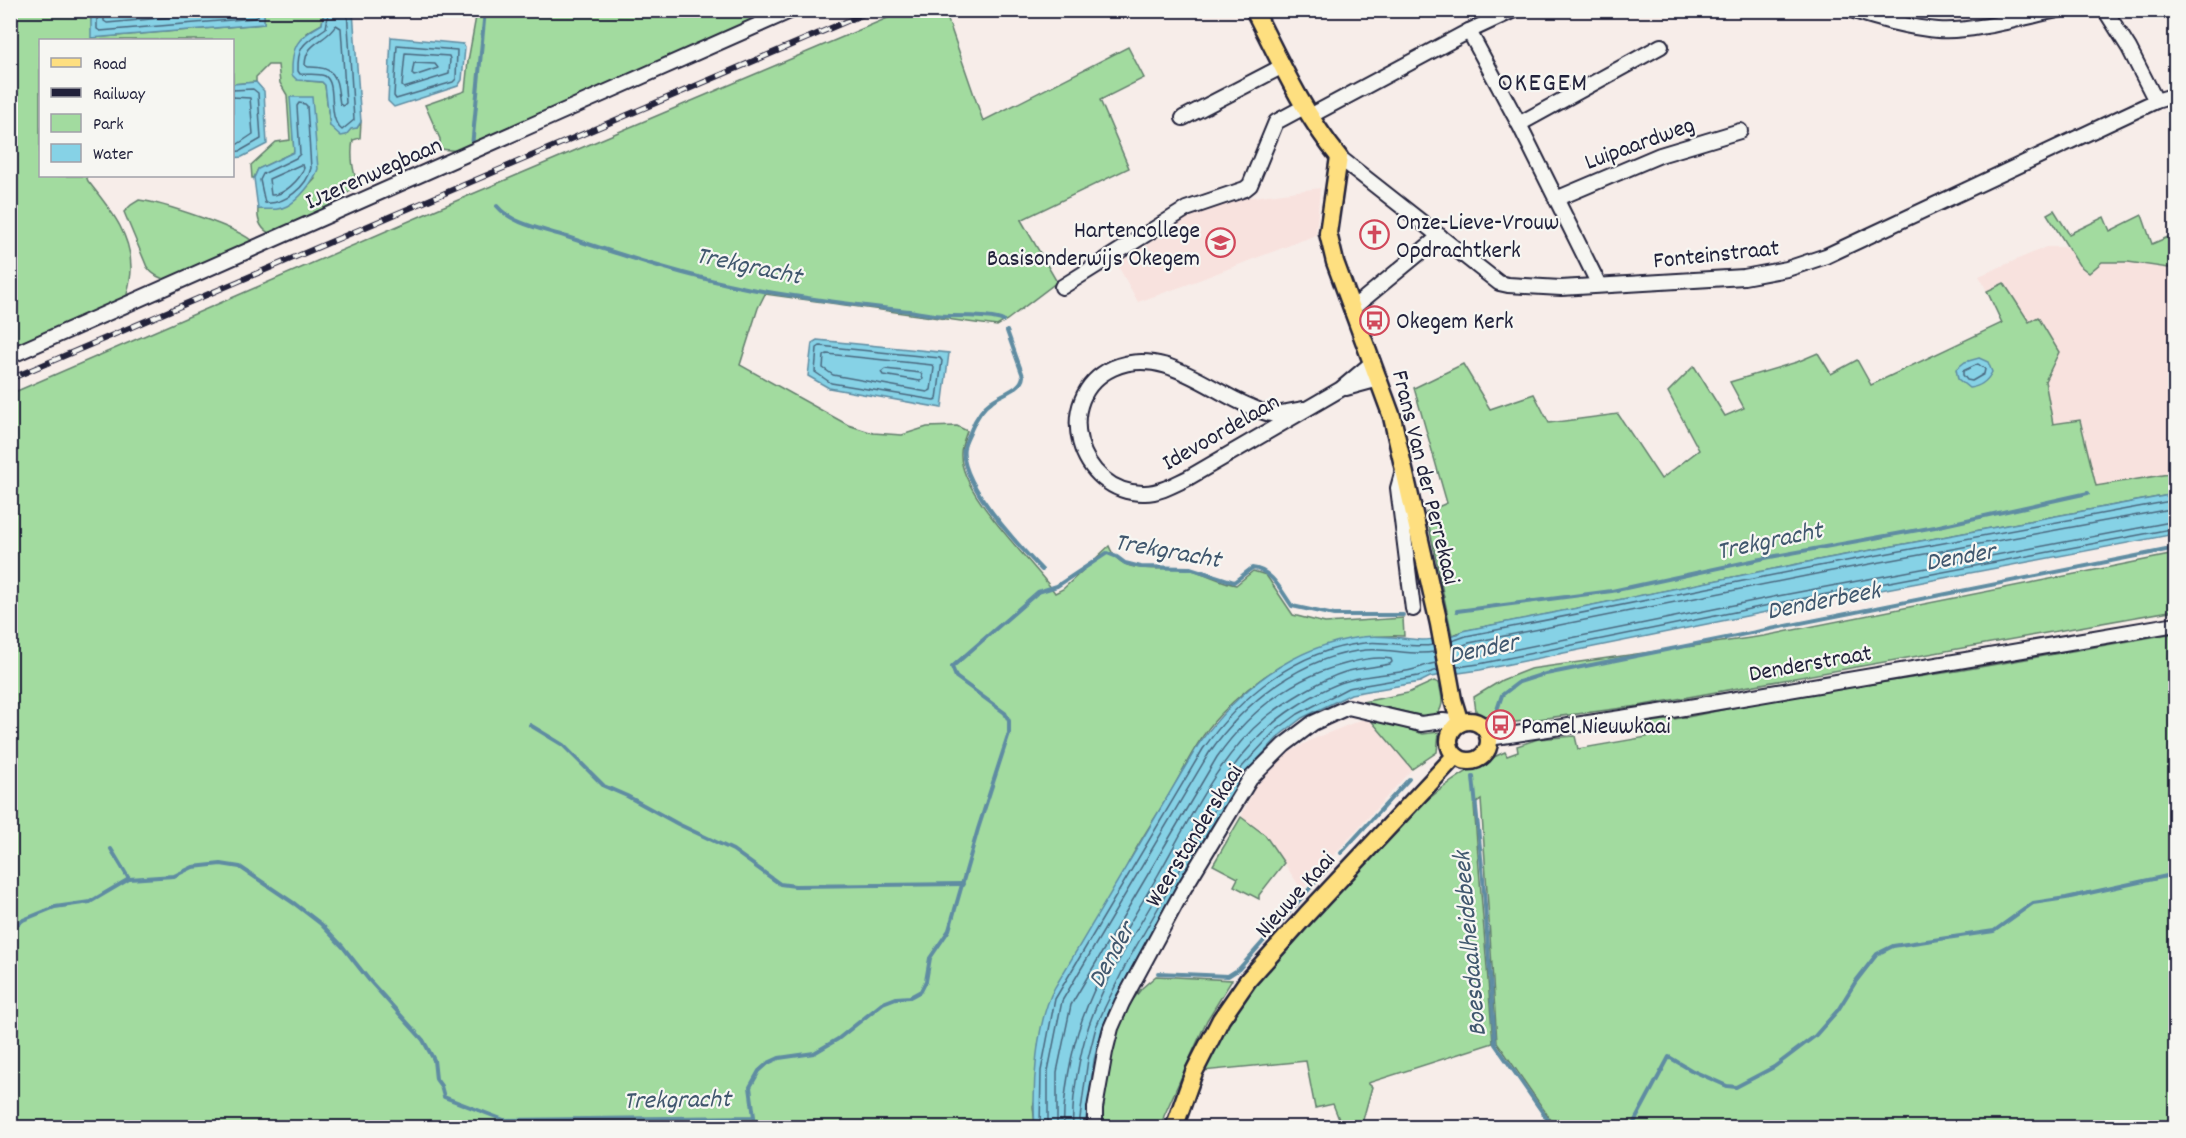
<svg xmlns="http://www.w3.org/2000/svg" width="2186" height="1138" viewBox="0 0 2186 1138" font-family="Dekko,sans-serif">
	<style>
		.built { fill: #f8e2de }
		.green { fill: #a2db9f; stroke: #627e6d; stroke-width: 1.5 }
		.water { fill: #86d2e6; stroke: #5e8ca2; stroke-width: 1.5 }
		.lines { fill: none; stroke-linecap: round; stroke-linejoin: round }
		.shore { stroke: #4a687f; stroke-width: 1.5 }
		.stream { stroke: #5e8ca2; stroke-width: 4 }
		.minor-casing { stroke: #22223b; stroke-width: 18 }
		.major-casing { stroke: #22223b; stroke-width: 21 }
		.minor { stroke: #f6f6f2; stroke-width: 14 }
		.major { stroke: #fedf80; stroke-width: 16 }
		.rail-casing { stroke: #22223b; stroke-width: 6 }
		.rail { stroke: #f6f6f2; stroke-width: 4; stroke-dasharray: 11; stroke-linecap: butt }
		.labels { text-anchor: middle; stroke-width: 4.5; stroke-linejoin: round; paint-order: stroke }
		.street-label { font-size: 24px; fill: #22223b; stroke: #f6f6f2 }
		.poi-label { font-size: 24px; fill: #22223b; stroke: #f6f6f2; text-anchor: start }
		.water-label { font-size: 26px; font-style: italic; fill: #40576e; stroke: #f6f6f2 }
		.quarter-label { font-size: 27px; letter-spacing: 1.5px; fill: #22223b; stroke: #f6f6f2 }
	</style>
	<rect width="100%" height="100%" fill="#f7ede9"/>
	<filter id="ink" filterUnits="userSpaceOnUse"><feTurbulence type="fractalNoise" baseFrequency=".0167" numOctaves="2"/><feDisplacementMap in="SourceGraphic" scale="12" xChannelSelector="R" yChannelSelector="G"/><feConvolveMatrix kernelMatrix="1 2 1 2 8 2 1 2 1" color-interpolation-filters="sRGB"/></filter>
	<g filter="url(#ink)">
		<g class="built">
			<path d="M 1320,188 L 1316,235 L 1186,285 L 1138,302 L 1117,264 L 1205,207 L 1242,196 L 1253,197 Z"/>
			<path d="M 2046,247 L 2067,247 L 2079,265 L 2089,273 L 2102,262 L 2128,262 L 2175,269 L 2175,473 L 2096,486 L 2081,425 L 2053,425 L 2045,381 L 2038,318 L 2029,322 L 2004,283 L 1987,291 L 1979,276 Z"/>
			<path d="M 1368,717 L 1412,769 L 1302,890 L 1265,835 L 1241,817 L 1261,774 L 1277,759 L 1311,740 Z"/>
		</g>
		<g class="green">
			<path d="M 11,11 L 91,11 L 92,38 L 264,24 L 264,11 L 305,11 L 315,13 L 317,11 L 324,11 L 322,24 L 306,33 L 307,81 L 322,82 L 325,85 L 330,126 L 357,128 L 361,122 L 360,138 L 353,140 C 350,157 353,170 358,187 L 331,202 L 326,211 L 271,234 C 260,229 257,220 258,209 C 289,211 295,200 315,179 L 291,97 L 294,152 L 258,169 L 254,178 L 252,178 L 251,165 L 276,142 L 290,140 L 287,95 L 280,83 L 278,65 L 268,65 L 256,77 L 256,82 L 233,84 L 232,40 L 40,40 L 40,176 L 86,176 L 88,181 C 109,208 132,234 131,270 C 131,279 128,289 126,299 L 11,354 Z"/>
			<path d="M 477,11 L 786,11 L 470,152 L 440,149 L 440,139 L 425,105 L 465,91 L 468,61 Z"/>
			<path d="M 904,11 L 945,11 L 983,121 L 1128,47 L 1144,78 L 1100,100 L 1129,168 L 1021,220 L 1057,282 L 1007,320 L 997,326 L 765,294 L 758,308 L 740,365 L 848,425 L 873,433 L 902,435 L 927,427 L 957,426 L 967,431 C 965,437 961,446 961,453 C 959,494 1031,559 1055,593 L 1063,589 L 1109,546 C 1122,580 1164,564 1192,570 C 1207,574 1221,582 1236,585 L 1253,571 L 1266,575 L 1293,615 L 1325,623 L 1403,618 L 1404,636 C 1331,633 1269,663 1219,716 C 1198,738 1185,767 1170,793 C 1155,819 1136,845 1124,872 C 1091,948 1063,1028 1033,1106 L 1035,1127 L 11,1127 L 10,394 L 437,209 Z"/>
			<path d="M 139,200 C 159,202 243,229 254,243 L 169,280 C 159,279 153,275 147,267 L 124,212 L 131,205 Z"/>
			<path d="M 2054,210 L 2069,234 L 2104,217 L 2110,231 L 2142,215 L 2152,244 L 2175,234 L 2175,269 L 2128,262 L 2102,262 L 2089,273 L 2079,265 L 2047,214 Z"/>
			<path d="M 2004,283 L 2029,322 L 2038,317 L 2059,352 L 2045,381 L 2053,424 L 2080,420 L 2096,486 L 2175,473 L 2175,494 L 1818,560 L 1463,631 L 1452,635 L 1426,512 L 1447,503 L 1414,388 L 1463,364 L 1490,409 L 1534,394 L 1549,423 L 1618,414 L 1661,479 L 1699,450 L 1668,392 L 1694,366 L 1725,416 L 1744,408 L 1730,382 L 1797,362 L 1818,353 L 1831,374 L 1857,360 L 1871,385 L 2002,323 L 1987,291 Z"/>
			<path d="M 2175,554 L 2175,610 L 1638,706 L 1516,722 C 1500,722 1489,721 1476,711 L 1474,697 L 1502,680 L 1530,669 L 1764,636 Z"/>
			<path d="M 2175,633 L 2175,1127 L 1551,1127 L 1551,1120 L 1497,1042 L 1481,800 L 1474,805 L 1493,1043 L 1368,1083 L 1372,1087 L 1361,1127 L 1342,1127 L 1333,1104 L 1315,1108 L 1306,1061 L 1203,1071 L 1220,1035 L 1245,997 L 1401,824 C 1432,793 1464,769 1505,752 L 1507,756 L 1518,752 L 1517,746 L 1538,739 L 1575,736 L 1578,749 L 1647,737 L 1645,723 L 1688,717 L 1770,700 L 1963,670 Z"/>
			<path d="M 1434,681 L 1439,683 C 1442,697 1446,708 1433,718 L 1374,705 L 1357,703 L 1408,693 Z"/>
			<path d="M 1368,717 L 1423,734 L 1439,732 L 1437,752 L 1412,769 Z"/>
			<path d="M 1241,817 L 1265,835 L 1284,863 L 1259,895 L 1259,899 L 1234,886 L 1238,878 L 1213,865 Z"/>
			<path d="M 1156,976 L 1232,980 L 1207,1020 L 1164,1116 L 1161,1127 L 1100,1128 L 1101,1099 L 1109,1059 L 1125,1010 L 1142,988 Z"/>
		</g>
		<g class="water">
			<path d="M 91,11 L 264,11 L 264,24 L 91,38 Z"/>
			<path d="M 324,11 L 353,11 L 361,122 L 357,128 L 351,129 L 346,135 L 341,136 L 330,126 L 325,85 L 322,82 L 297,80 L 292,75 C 291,46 297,38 322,24 Z"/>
			<path d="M 391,37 L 463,44 L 465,48 L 462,80 L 458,86 L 394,107 L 388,101 Z"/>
			<path d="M 256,82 L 264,91 L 267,144 L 242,157 L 233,158 L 233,84 Z"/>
			<path d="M 290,97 L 312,97 L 318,169 C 314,181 299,200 287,206 C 278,211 268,209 258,209 L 254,178 L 258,169 L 294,152 Z"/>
			<path d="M 817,340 L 949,353 L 942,408 L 829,388 L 808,376 L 812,343 Z"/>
			<path d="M 1979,358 L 1988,362 L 1992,372 C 1987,382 1979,387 1969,388 L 1958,379 L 1956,369 L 1965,362 Z"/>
			<path d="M 2175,494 L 2175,534 L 1781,609 L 1480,670 L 1430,677 L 1420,682 L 1351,694 L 1302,718 L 1280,735 L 1247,771 L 1229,798 L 1132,967 L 1110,1009 L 1102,1029 L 1094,1060 L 1086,1119 L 1086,1127 L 1035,1128 C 1032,1089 1036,1021 1055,987 L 1198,745 C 1237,691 1293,645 1362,637 C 1383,634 1402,639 1422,640 C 1434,640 1447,636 1458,634 L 1462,631 L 1818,560 Z"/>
		</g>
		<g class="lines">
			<g class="shore">
				<path d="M 97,10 L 97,29 L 100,31 L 255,18 L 258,17 L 258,10"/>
				<path d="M 104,10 L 104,21 L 107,23 L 250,10"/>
				<path d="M 329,10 L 326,28 C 306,42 297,44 298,71 L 300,74 C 308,75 318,73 325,76 C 338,84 326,118 342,130 L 354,120 L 347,10"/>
				<path d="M 336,25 L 341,28 L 346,103 L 343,106 L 340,104 C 336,80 339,66 308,67 L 305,65 C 306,40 326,43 336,25 Z"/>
				<path d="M 397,45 L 457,50 L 456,79 L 453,82 L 396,99 L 394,96 Z"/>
				<path d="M 405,53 L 449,56 L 450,59 L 449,74 L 404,88 L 402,86 Z"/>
				<path d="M 414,63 L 435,64 L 438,68 L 414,76 L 412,74 Z"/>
				<path d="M 232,90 L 253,89 L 258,93 L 261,139 L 240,151 L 232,152"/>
				<path d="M 232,97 L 250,98 L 253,134 L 238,144 L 232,145"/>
				<path d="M 299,103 L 305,104 L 307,106 L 311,168 C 307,187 284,205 265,203 L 260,180 L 263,174 L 296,158 L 300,154 L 297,106 Z"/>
				<path d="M 300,165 L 303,165 L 304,168 C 300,180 283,196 271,195 L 269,179 Z"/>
				<path d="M 820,346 L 940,358 L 942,361 L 937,399 L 934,400 L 831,383 L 815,372 L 817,348 Z"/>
				<path d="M 827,354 L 932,365 L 934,368 L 931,390 L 927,392 L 833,375 L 823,368 L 824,356 Z"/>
				<path d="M 1978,364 L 1985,369 L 1984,374 L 1972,381 L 1967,380 L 1963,375 L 1963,371 Z"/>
				<path d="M 885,369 L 921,373 L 923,379 L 920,381 L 883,375 L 881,372 Z"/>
				<path d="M 1452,641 L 1466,636 L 1819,566 L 2176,500"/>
				<path d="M 1453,649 L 1469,643 L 1821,573 L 2176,508"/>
				<path d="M 1455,659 L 1478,657 L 1778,596 L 2176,521"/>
				<path d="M 1457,667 L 1479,664 L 1779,603 L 2176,528"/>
				<path d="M 1040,1128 L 1041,1071 L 1055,999 L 1203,749 C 1241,696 1296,650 1364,643 C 1387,640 1411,649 1433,645"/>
				<path d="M 1048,1128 L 1048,1071 L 1062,1001 L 1209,753 C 1245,702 1301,656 1366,650 C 1389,648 1412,656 1434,652"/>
				<path d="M 1057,1128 L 1057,1072 L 1071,1005 L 1217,757 C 1249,712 1290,678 1345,664 C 1360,660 1375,656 1391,659 L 1392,662 L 1390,664 C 1375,667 1359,668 1345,672 C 1322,679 1285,702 1266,717 C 1217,758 1189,821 1158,875 C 1131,922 1100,969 1082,1020 C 1072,1047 1062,1099 1064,1128"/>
				<path d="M 1073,1128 C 1071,1099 1080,1052 1089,1025 C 1104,981 1131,940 1154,900 C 1192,834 1229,749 1295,707 C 1309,698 1332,685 1347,681 C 1369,674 1393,675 1415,669 C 1422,667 1428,664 1436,663"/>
				<path d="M 1080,1128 L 1080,1118 L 1088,1059 L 1096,1027 L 1105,1007 L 1126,964 L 1223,795 L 1242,767 L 1275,731 L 1298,714 L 1348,688 L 1418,676 L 1438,670"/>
			</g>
			<g class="stream">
				<path d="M 472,147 L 485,10"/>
				<path d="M 497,206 C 513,225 544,229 567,237 C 627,257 689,277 751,289 C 803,298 856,305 909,311 C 922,313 936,316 950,316 C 960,316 995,316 1003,321"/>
				<path d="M 1007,331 L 1023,376 C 1022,389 1001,394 992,401 C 982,408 975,420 971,430 C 969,436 965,442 964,448 C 958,482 1019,546 1042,570"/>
				<path d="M 1457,611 L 1612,591 L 1770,557 L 1935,527 L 2088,493"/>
				<path d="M 1496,713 L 1502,695 L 1519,682 L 1541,675 L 2176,548"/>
				<path d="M 530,725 L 563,745 L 604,786 L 627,796 L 678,824 L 733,850 L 780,884 L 795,886 L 963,884"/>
				<path d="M 1473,777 L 1483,878 L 1495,1044 L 1550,1123 L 1548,1128"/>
				<path d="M 111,849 L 129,879 L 174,876 L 193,867 L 221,864 L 240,867 L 295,904 L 321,924 L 343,947 L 369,980 L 423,1040 L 434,1060 L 436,1079 L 441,1086 L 444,1097 L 504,1120 L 754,1117 L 750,1087 L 759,1071 L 768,1063 L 779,1058 L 814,1053 L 838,1039 L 883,1003 L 896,998 L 910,997 L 921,991 L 926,981 L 930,958 L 949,930 L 978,829 L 1009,733 L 1009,721 L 1005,713 L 956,677 L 952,667 L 1038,592 L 1057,586 L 1107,553 L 1117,557 L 1125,563 L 1141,567 L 1190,568 L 1234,582 L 1252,568 C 1271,569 1282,592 1292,606 L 1334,615 L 1403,615"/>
				<path d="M 1341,853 L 1409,779"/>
				<path d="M 10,929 L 23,920 L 55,907 L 90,902 L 129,879"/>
				<path d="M 1158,973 L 1228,976 L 1239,969 L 1333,862"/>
				<path d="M 754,1117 L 757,1128"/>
				<path d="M 1631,1128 L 1669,1057 L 1691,1070 L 1727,1086 L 1736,1087 L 1774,1067 L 1815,1036 L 1838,1010 L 1856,981 L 1877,954 L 1893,946 L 1994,931 L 2033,903 L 2066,898 L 2176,874"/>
			</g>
			<defs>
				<g id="minor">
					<path d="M 1851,10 C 1880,19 1908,28 1938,30 C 1971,33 2024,17 2058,10"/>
					<path d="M 2105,10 L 2129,48 L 2156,101"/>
					<path d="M 1469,31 L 1519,124 L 1599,285"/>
					<path d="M 1310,116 L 1469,31 L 1514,10"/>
					<path d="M 1183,118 L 1283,66"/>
					<path d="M 1519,124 L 1661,46"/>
					<path d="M 1339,157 L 1499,283 L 1508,285 L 1561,288 L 1744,277 L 1787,269 L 1826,256 L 2156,101 L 2176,95"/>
					<path d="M 1556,199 L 1660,155 L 1740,131"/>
					<path d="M 1062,287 L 1186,209 L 1245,189 L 1250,185 L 1276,122 L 1304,107"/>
					<path d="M 1353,308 L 1440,236"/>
					<path d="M 10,356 L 792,10"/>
					<path d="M 1346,388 L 1379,379"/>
					<path d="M 1303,409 C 1293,411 1281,414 1271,414 C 1264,413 1256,409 1249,406 C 1207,389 1162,346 1113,368 C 1050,397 1078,495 1145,493 C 1160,493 1175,484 1188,478 L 1341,389 L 1373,362"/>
					<path d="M 1403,470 L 1398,488 L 1413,609"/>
					<path d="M 1489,738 L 1660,712 L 2176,624"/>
					<path d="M 1095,1128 L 1095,1108 L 1105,1052 L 1111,1028 L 1122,1003 L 1183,890 L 1250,779 L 1284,745 L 1313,723 L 1348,707 L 1421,724 L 1443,721 L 1460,723"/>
				</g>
				<g id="major">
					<path d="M 1254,10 C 1280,61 1303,113 1339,157 L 1328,233 L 1335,262 L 1392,417 L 1439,624 L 1453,700 L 1460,723"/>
					<circle cx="1469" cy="741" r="20"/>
					<path d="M 1174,1128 L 1194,1072 L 1221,1019 L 1248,980 L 1307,914 L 1455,756"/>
				</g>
			</defs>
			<use href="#minor" class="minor-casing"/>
			<use href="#major" class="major-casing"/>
			<use href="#minor" class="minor"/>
			<use href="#major" class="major"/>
			<defs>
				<path id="rail" d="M 10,379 L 873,10"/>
			</defs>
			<use href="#rail" class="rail-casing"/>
			<use href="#rail" class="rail"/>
		</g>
	</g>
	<defs>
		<symbol id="church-ring" viewBox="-11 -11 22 22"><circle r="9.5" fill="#f6f6f2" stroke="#d1495b" stroke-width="1.5"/><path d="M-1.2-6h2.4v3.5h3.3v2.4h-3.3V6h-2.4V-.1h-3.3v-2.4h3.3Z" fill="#d1495b"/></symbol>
		<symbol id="school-ring" viewBox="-11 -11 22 22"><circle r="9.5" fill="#f6f6f2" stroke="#d1495b" stroke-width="1.5"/><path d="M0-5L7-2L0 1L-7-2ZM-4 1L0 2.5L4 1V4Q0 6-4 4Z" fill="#d1495b"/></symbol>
		<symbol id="bus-ring" viewBox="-11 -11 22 22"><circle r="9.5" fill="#f6f6f2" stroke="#d1495b" stroke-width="1.5"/><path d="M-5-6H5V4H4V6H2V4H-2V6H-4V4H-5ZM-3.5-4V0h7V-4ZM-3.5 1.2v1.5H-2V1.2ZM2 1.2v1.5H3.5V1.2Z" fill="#d1495b"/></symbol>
	</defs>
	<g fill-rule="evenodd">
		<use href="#church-ring" x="1358" y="218" width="33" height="33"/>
		<use href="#school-ring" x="1204" y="226" width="33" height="33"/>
		<use href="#bus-ring" x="1358" y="304" width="33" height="33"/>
		<use href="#bus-ring" x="1484" y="708" width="33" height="33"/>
	</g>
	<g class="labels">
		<g class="street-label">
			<text transform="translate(1639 142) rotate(-20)" y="8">Luipaardweg</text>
			<text transform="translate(373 172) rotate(-24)" y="8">IJzerenwegbaan</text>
			<text transform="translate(1716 253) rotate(-6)" y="8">Fonteinstraat</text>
			<text transform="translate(1220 431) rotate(-30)" y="8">Idevoordelaan</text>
			<text transform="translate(1427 477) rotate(76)" y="8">Frans Van der Perrekaai</text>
			<text transform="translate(1810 662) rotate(-10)" y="8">Denderstraat</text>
			<text transform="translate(1193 835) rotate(-58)" y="8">Weerstanderskaai</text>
			<text transform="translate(1294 894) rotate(-48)" y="8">Nieuwe Kaai</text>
		</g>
		<g class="poi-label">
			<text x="1396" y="229">Onze-Lieve-Vrouw<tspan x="1396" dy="28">Opdrachtkerk</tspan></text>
			<text x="1200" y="237" text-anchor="end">Hartencollege<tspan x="1200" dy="28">Basisonderwijs Okegem</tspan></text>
			<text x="1396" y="328">Okegem Kerk</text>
			<text x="1521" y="733">Pamel Nieuwkaai</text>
		</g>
		<g class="water-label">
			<text transform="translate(749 264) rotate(12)" y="9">Trekgracht</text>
			<text transform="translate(1769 539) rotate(-12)" y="9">Trekgracht</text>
			<text transform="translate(1168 549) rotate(10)" y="9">Trekgracht</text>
			<text transform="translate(1960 555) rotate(-10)" y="9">Dender</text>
			<text transform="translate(1823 599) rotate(-11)" y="9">Denderbeek</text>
			<text transform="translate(1483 647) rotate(-12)" y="9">Dender</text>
			<text transform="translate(1468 944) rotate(-95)" y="9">Boesdaalheidebeek</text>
			<text transform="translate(1110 954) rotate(-61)" y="9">Dender</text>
			<text transform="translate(677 1098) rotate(-1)" y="9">Trekgracht</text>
		</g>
		<g class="quarter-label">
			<text x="1543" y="90">OKEGEM</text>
		</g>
	</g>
	<rect width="2186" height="1138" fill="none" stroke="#f6f6f2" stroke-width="36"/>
	<rect x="18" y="18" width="2150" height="1102" fill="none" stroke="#22223b" stroke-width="2" filter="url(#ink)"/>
	<rect x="39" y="39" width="195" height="138" fill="#f6f6f2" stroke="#a1a1a9" stroke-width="1.5"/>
	<rect x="51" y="58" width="30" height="9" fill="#fedf80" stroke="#a1a1a9" stroke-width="1.5"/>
	<text x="93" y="69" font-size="18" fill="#22223b">Road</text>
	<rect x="51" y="88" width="30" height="9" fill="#22223b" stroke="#a1a1a9" stroke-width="1.5"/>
	<text x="93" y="99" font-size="18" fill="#22223b">Railway</text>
	<rect x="51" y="114" width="30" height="18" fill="#a2db9f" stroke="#a1a1a9" stroke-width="1.5"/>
	<text x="93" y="129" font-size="18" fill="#22223b">Park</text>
	<rect x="51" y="144" width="30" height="18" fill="#86d2e6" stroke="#a1a1a9" stroke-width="1.5"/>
	<text x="93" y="159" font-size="18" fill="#22223b">Water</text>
</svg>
